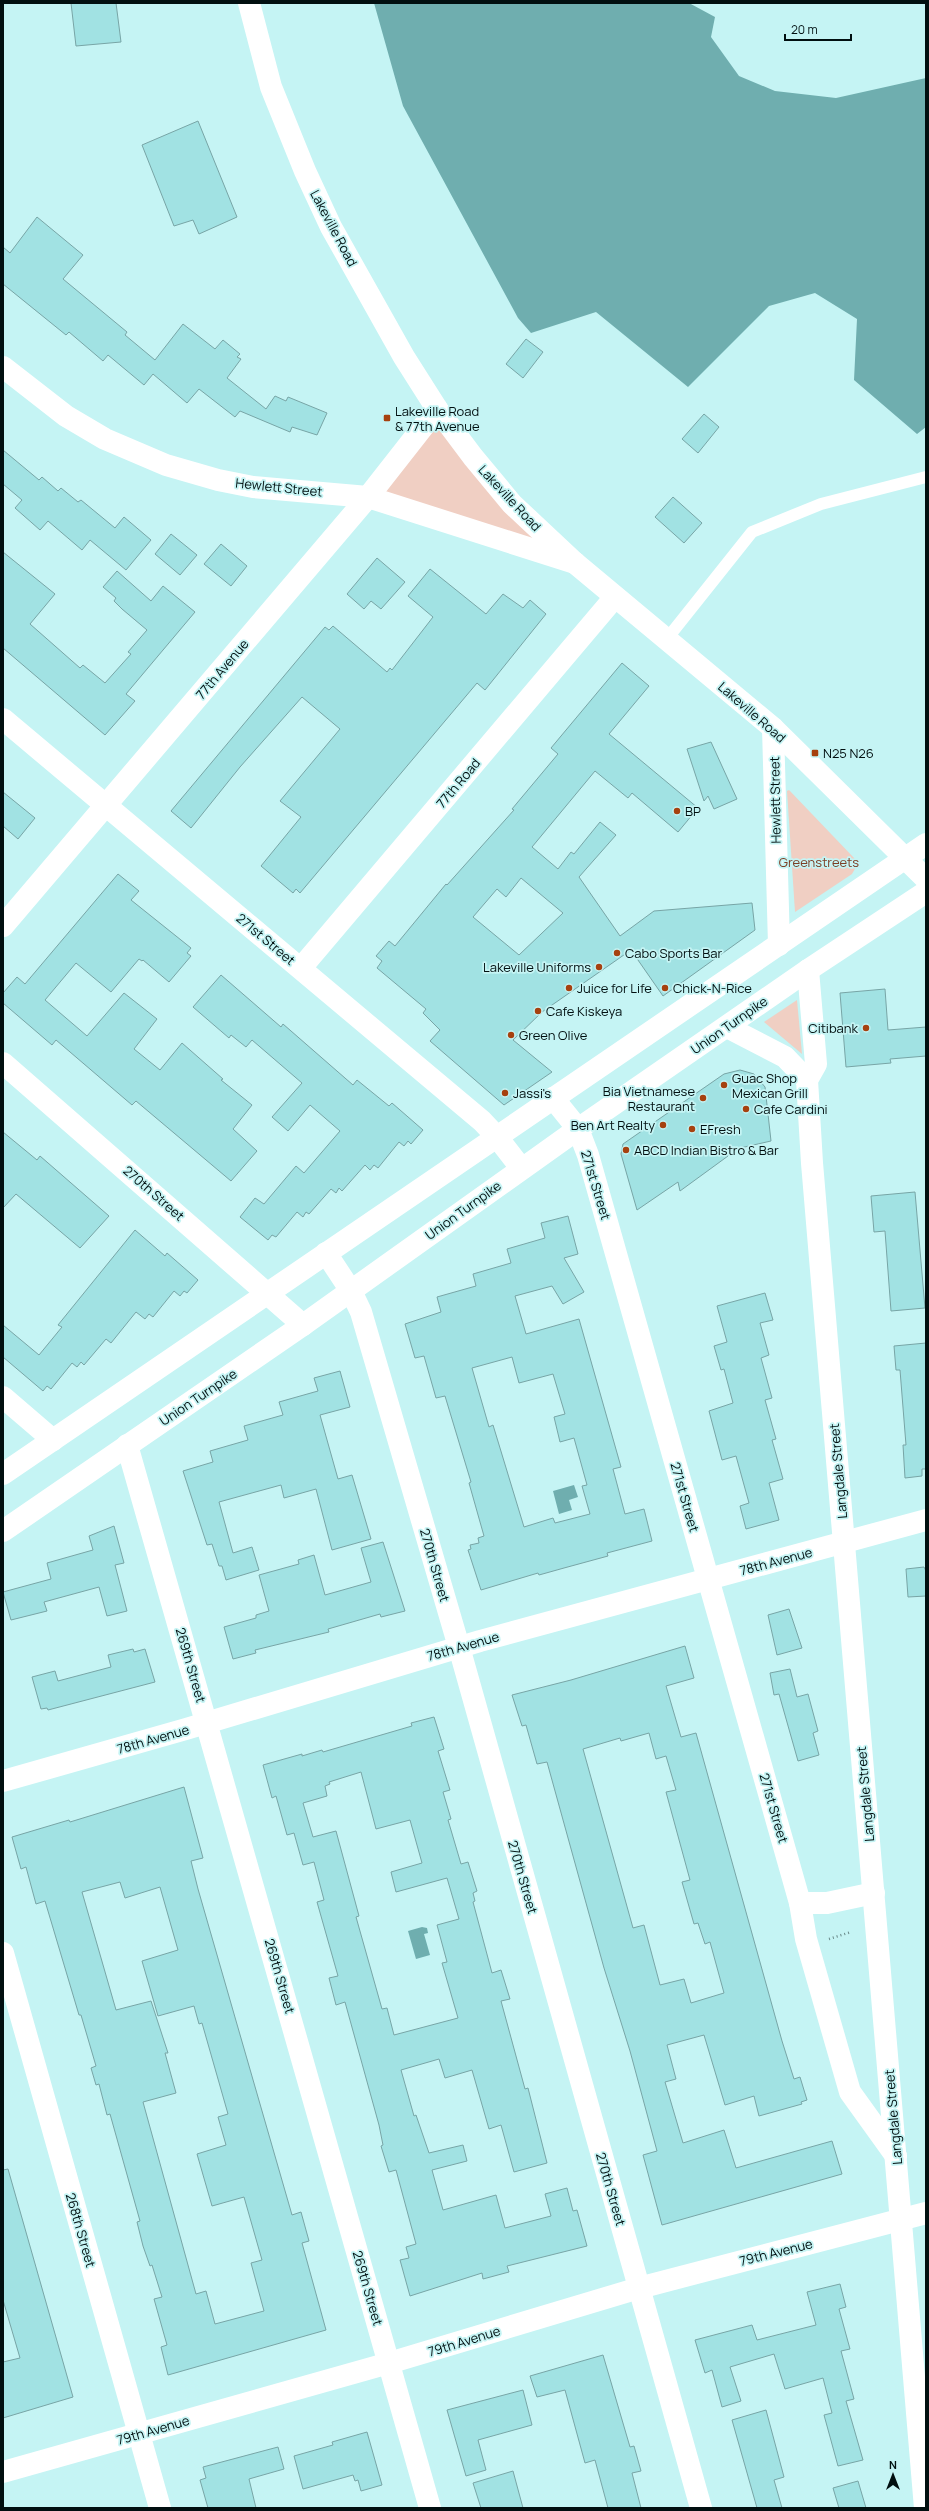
<svg xmlns="http://www.w3.org/2000/svg" width="929" height="2511" viewBox="0 0 929 2511" font-family="Manrope,sans-serif">
	<style>
		.green { fill: #f0cfc3 }
		.water { fill: #6faeaf }
		.building { fill: #a1e2e3; stroke: #78a5a6; fill-rule: evenodd }
		.lines { fill: none; stroke-linecap: round; stroke-linejoin: round }
		.path { stroke: #698989; stroke-width: 2.5; stroke-dasharray: 1 3; stroke-linecap: butt }
		.service { stroke: #fff; stroke-width: 12 }
		.minor { stroke: #fff; stroke-width: 22 }
		.primary { stroke: #fff; stroke-width: 22 }
		.poi-dot { fill: #a6410f; stroke: #c5f4f4; stroke-width: 1.5 }
		.labels { text-anchor: middle; stroke-width: 3.5; stroke-linejoin: round; paint-order: stroke }
		.street-label { font-size: 13px; fill: #010f10; stroke: #c5f4f4 }
		.poi-label { font-size: 13px; fill: #010f10; stroke: #c5f4f4; text-anchor: start }
		.park-label { font-size: 13px; fill: #7c3e24; stroke: #c5f4f4 }
	</style>
	<rect width="100%" height="100%" fill="#c5f4f4"/>
	<g class="green">
		<path d="M 437,409 L 575,563 L 368,497 Z"/>
		<path d="M 789,790 L 855,859 L 856,867 L 852,874 L 795,912 L 787,791 Z"/>
		<path d="M 797,1000 L 802,1054 L 764,1022 Z"/>
	</g>
	<g class="water">
		<path d="M 374,3 L 689,3 L 715,17 L 711,37 L 739,76 L 775,91 L 836,98 L 926,78 L 926,427 L 917,434 L 854,380 L 857,319 L 815,293 L 769,306 L 688,387 L 596,312 L 531,333 L 518,318 L 403,106 Z"/>
		<path d="M 574,1485 L 578,1497 L 569,1500 L 572,1510 L 559,1514 L 553,1491 Z"/>
		<path d="M 422,1927 L 427,1928 L 428,1933 L 424,1934 L 430,1955 L 416,1959 L 408,1931 Z"/>
	</g>
	<g class="building">
		<path d="M 71,3 L 116,3 L 121,42 L 76,46 Z"/>
		<path d="M 198,121 L 237,217 L 199,234 L 193,220 L 174,226 L 142,145 Z"/>
		<path d="M 37,217 L 83,255 L 63,279 L 127,332 L 125,335 L 155,360 L 183,324 L 215,349 L 223,340 L 240,354 L 237,357 L 241,359 L 227,378 L 266,409 L 275,396 L 286,401 L 288,397 L 327,413 L 317,435 L 292,427 L 290,432 L 240,411 L 235,417 L 199,389 L 187,403 L 153,374 L 144,385 L 108,355 L 103,361 L 69,332 L 66,335 L 3,284 L 3,247 L 10,253 Z"/>
		<path d="M 526,339 L 543,352 L 523,378 L 506,364 Z"/>
		<path d="M 704,414 L 719,427 L 698,453 L 682,439 Z"/>
		<path d="M 3,450 L 39,480 L 42,477 L 58,491 L 61,488 L 78,502 L 81,500 L 115,528 L 124,517 L 151,540 L 126,570 L 90,540 L 82,550 L 48,521 L 40,530 L 15,508 L 22,500 L 3,484 Z"/>
		<path d="M 673,497 L 702,523 L 684,543 L 655,517 Z"/>
		<path d="M 171,534 L 197,555 L 180,575 L 155,554 Z"/>
		<path d="M 221,544 L 247,566 L 231,586 L 204,564 Z"/>
		<path d="M 3,552 L 55,594 L 30,624 L 80,668 L 83,665 L 105,683 L 131,654 L 128,652 L 147,630 L 122,609 L 114,601 L 116,598 L 103,587 L 117,571 L 151,601 L 163,586 L 195,612 L 126,694 L 135,701 L 105,735 L 3,648 Z"/>
		<path d="M 377,558 L 405,582 L 381,609 L 371,601 L 364,609 L 347,594 Z"/>
		<path d="M 430,569 L 486,614 L 503,594 L 523,608 L 530,600 L 546,614 L 485,690 L 477,683 L 300,893 L 296,889 L 293,893 L 261,866 L 301,817 L 280,801 L 340,729 L 302,697 L 240,767 L 191,828 L 171,811 L 325,627 L 329,630 L 333,626 L 387,672 L 390,668 L 392,670 L 433,617 L 408,596 Z"/>
		<path d="M 622,663 L 649,686 L 609,734 L 698,808 L 678,832 L 632,793 L 628,798 L 595,771 L 532,847 L 558,869 L 571,852 L 574,854 L 600,822 L 616,835 L 579,877 L 620,936 L 654,911 L 752,903 L 755,930 L 663,996 L 631,950 L 542,1012 L 513,1040 L 552,1072 L 504,1105 L 430,1041 L 440,1030 L 423,1013 L 426,1009 L 377,968 L 382,961 L 376,956 L 389,941 L 395,946 L 446,884 L 447,885 L 514,810 L 512,809 L 558,754 L 551,748 ZM 521,878 L 563,913 L 519,955 L 473,917 L 497,889 L 506,897 Z"/>
		<path d="M 711,742 L 737,799 L 714,809 L 708,796 L 704,801 L 687,749 Z"/>
		<path d="M 3,792 L 35,818 L 18,839 L 3,826 Z"/>
		<path d="M 118,874 L 139,891 L 131,900 L 191,948 L 187,953 L 191,956 L 169,982 L 143,960 L 142,961 L 139,959 L 111,992 L 76,963 L 45,1000 L 87,1036 L 124,993 L 157,1019 L 134,1049 L 160,1070 L 182,1043 L 223,1079 L 221,1080 L 252,1105 L 233,1129 L 257,1151 L 231,1181 L 136,1101 L 132,1105 L 56,1040 L 52,1045 L 3,1003 L 3,993 L 17,977 L 25,984 Z"/>
		<path d="M 221,975 L 281,1027 L 283,1024 L 353,1085 L 357,1080 L 389,1106 L 392,1103 L 423,1130 L 411,1144 L 408,1141 L 404,1146 L 399,1142 L 378,1168 L 374,1165 L 370,1170 L 365,1165 L 342,1191 L 339,1188 L 336,1193 L 331,1189 L 309,1214 L 306,1212 L 303,1217 L 297,1212 L 276,1237 L 272,1235 L 268,1240 L 240,1217 L 255,1198 L 264,1204 L 296,1166 L 304,1173 L 340,1131 L 310,1105 L 288,1131 L 272,1117 L 302,1083 L 252,1040 L 246,1047 L 231,1035 L 229,1038 L 193,1007 Z"/>
		<path d="M 885,989 L 888,1030 L 926,1027 L 926,1056 L 890,1059 L 891,1063 L 846,1067 L 840,993 Z"/>
		<path d="M 740,1070 L 754,1074 L 765,1087 L 771,1141 L 727,1151 L 728,1156 L 680,1191 L 678,1182 L 637,1210 L 621,1154 L 623,1144 L 724,1074 Z"/>
		<path d="M 3,1132 L 37,1160 L 40,1156 L 109,1216 L 80,1248 L 16,1194 L 3,1208 Z"/>
		<path d="M 915,1192 L 925,1308 L 891,1311 L 885,1231 L 874,1232 L 871,1196 Z"/>
		<path d="M 568,1216 L 578,1254 L 564,1258 L 584,1292 L 563,1304 L 552,1286 L 515,1296 L 526,1334 L 579,1319 L 621,1467 L 613,1469 L 625,1514 L 644,1509 L 652,1541 L 607,1553 L 608,1556 L 564,1568 L 539,1575 L 538,1573 L 481,1590 L 468,1550 L 471,1549 L 470,1545 L 479,1543 L 478,1538 L 484,1536 L 469,1483 L 471,1482 L 445,1396 L 436,1398 L 424,1356 L 415,1358 L 405,1324 L 441,1312 L 437,1297 L 476,1286 L 473,1274 L 511,1263 L 507,1249 L 545,1238 L 541,1223 ZM 512,1357 L 519,1383 L 553,1374 L 565,1414 L 554,1417 L 560,1442 L 574,1438 L 587,1485 L 582,1486 L 590,1514 L 555,1523 L 553,1518 L 524,1527 L 493,1425 L 489,1427 L 472,1368 Z"/>
		<path d="M 135,1230 L 165,1256 L 167,1253 L 198,1280 L 187,1293 L 184,1291 L 180,1296 L 174,1291 L 153,1317 L 149,1314 L 145,1319 L 136,1312 L 111,1343 L 106,1339 L 84,1365 L 81,1362 L 77,1367 L 72,1363 L 51,1389 L 47,1386 L 43,1391 L 3,1357 L 3,1325 L 39,1355 L 62,1327 L 58,1325 Z"/>
		<path d="M 765,1293 L 773,1320 L 760,1323 L 769,1355 L 761,1358 L 772,1398 L 765,1400 L 776,1439 L 772,1440 L 783,1479 L 769,1483 L 779,1520 L 746,1529 L 740,1506 L 749,1503 L 736,1456 L 722,1460 L 709,1411 L 733,1403 L 724,1369 L 721,1370 L 714,1346 L 727,1342 L 717,1306 Z"/>
		<path d="M 926,1343 L 926,1469 L 922,1469 L 922,1476 L 905,1478 L 903,1445 L 906,1445 L 900,1370 L 896,1370 L 894,1346 Z"/>
		<path d="M 340,1371 L 350,1407 L 320,1415 L 338,1479 L 352,1475 L 371,1539 L 332,1550 L 316,1489 L 284,1498 L 281,1485 L 219,1502 L 233,1553 L 252,1547 L 259,1570 L 226,1580 L 222,1566 L 219,1566 L 212,1544 L 207,1545 L 183,1471 L 213,1462 L 210,1451 L 248,1440 L 244,1426 L 283,1415 L 279,1402 L 318,1391 L 314,1378 Z"/>
		<path d="M 114,1526 L 124,1563 L 115,1565 L 127,1611 L 107,1616 L 99,1587 L 44,1602 L 47,1611 L 11,1620 L 3,1592 L 51,1579 L 47,1563 L 93,1550 L 89,1536 Z"/>
		<path d="M 383,1542 L 405,1611 L 381,1617 L 380,1614 L 328,1629 L 329,1632 L 255,1650 L 256,1653 L 233,1659 L 224,1627 L 256,1618 L 256,1615 L 269,1611 L 259,1575 L 299,1564 L 298,1560 L 314,1555 L 325,1595 L 371,1582 L 361,1548 Z"/>
		<path d="M 924,1567 L 926,1571 L 926,1596 L 908,1597 L 906,1569 Z"/>
		<path d="M 789,1609 L 802,1648 L 777,1655 L 768,1615 Z"/>
		<path d="M 685,1646 L 694,1678 L 666,1686 L 681,1737 L 696,1733 L 782,2041 L 794,2079 L 800,2077 L 807,2100 L 801,2102 L 802,2104 L 759,2116 L 754,2096 L 725,2105 L 704,2035 L 667,2045 L 676,2079 L 665,2082 L 683,2143 L 724,2130 L 736,2168 L 832,2141 L 842,2174 L 662,2225 L 643,2155 L 657,2151 L 630,2051 L 604,1968 L 547,1762 L 537,1764 L 526,1725 L 522,1726 L 512,1695 L 571,1680 ZM 649,1733 L 656,1759 L 666,1756 L 676,1790 L 666,1792 L 690,1880 L 682,1882 L 694,1924 L 698,1923 L 705,1944 L 710,1942 L 724,1993 L 691,2003 L 684,1979 L 660,1985 L 644,1925 L 633,1928 L 583,1749 L 620,1738 L 621,1741 Z"/>
		<path d="M 133,1649 L 134,1652 L 145,1649 L 155,1682 L 48,1710 L 47,1708 L 41,1709 L 32,1677 L 55,1671 L 58,1681 L 111,1667 L 108,1655 Z"/>
		<path d="M 790,1669 L 797,1697 L 808,1694 L 818,1731 L 813,1733 L 819,1755 L 798,1761 L 779,1694 L 774,1695 L 770,1673 Z"/>
		<path d="M 434,1717 L 444,1749 L 438,1751 L 450,1790 L 443,1792 L 451,1819 L 448,1820 L 461,1864 L 468,1862 L 477,1891 L 473,1893 L 475,1901 L 473,1902 L 492,1973 L 501,1970 L 510,1999 L 501,2001 L 525,2089 L 528,2088 L 547,2163 L 514,2172 L 501,2125 L 489,2129 L 472,2070 L 445,2078 L 439,2059 L 401,2070 L 414,2116 L 416,2115 L 429,2153 L 463,2145 L 467,2161 L 432,2170 L 443,2210 L 496,2195 L 505,2228 L 551,2216 L 545,2194 L 567,2188 L 573,2211 L 577,2210 L 587,2246 L 507,2266 L 509,2272 L 483,2279 L 482,2273 L 410,2296 L 400,2260 L 409,2258 L 406,2247 L 416,2244 L 396,2170 L 389,2172 L 381,2146 L 383,2145 L 379,2125 L 345,2002 L 336,2005 L 329,1978 L 338,1976 L 317,1902 L 324,1900 L 314,1862 L 303,1865 L 294,1833 L 287,1835 L 276,1796 L 272,1798 L 263,1765 L 302,1754 L 302,1756 L 322,1750 L 323,1752 L 412,1726 L 411,1723 ZM 361,1772 L 376,1829 L 410,1820 L 422,1863 L 391,1872 L 396,1892 L 447,1878 L 459,1919 L 437,1925 L 447,1962 L 442,1963 L 458,2018 L 394,2035 L 387,2008 L 382,2009 L 356,1917 L 359,1916 L 336,1831 L 313,1837 L 303,1803 L 327,1796 L 325,1786 L 330,1784 L 329,1782 Z"/>
		<path d="M 184,1787 L 203,1858 L 191,1861 L 198,1889 L 292,2215 L 301,2212 L 309,2241 L 302,2243 L 326,2330 L 168,2375 L 161,2347 L 167,2345 L 154,2299 L 162,2297 L 152,2265 L 150,2266 L 143,2246 L 137,2222 L 140,2221 L 110,2114 L 107,2115 L 99,2084 L 96,2085 L 91,2068 L 96,2066 L 81,2015 L 79,2015 L 45,1901 L 36,1904 L 26,1867 L 21,1869 L 12,1837 L 69,1820 L 70,1822 ZM 120,1882 L 125,1898 L 160,1887 L 178,1950 L 142,1961 L 158,2016 L 194,2006 L 199,2024 L 202,2023 L 228,2114 L 218,2117 L 226,2145 L 197,2154 L 212,2206 L 244,2197 L 262,2260 L 251,2263 L 264,2311 L 215,2324 L 206,2291 L 196,2294 L 143,2102 L 176,2093 L 165,2053 L 168,2053 L 151,2001 L 116,2010 L 82,1892 Z"/>
		<path d="M 8,2169 L 73,2397 L 3,2418 L 3,2362 L 20,2358 L 3,2300 L 3,2170 Z"/>
		<path d="M 840,2284 L 846,2307 L 839,2309 L 850,2349 L 841,2351 L 854,2399 L 846,2401 L 863,2460 L 838,2466 L 824,2415 L 832,2413 L 823,2378 L 785,2389 L 774,2354 L 730,2367 L 741,2401 L 722,2407 L 712,2370 L 705,2373 L 695,2340 L 752,2325 L 757,2340 L 816,2325 L 807,2292 Z"/>
		<path d="M 603,2355 L 630,2447 L 634,2446 L 641,2471 L 632,2473 L 641,2508 L 608,2508 L 595,2460 L 585,2463 L 565,2390 L 537,2397 L 530,2376 Z"/>
		<path d="M 523,2390 L 532,2425 L 478,2440 L 486,2470 L 466,2476 L 447,2410 Z"/>
		<path d="M 766,2410 L 784,2477 L 774,2480 L 782,2508 L 757,2508 L 732,2420 Z"/>
		<path d="M 367,2432 L 382,2485 L 361,2491 L 358,2480 L 355,2481 L 353,2475 L 303,2489 L 294,2456 L 333,2445 L 332,2442 Z"/>
		<path d="M 278,2447 L 284,2469 L 249,2479 L 256,2508 L 208,2508 L 200,2480 L 206,2478 L 203,2467 Z"/>
		<path d="M 513,2471 L 523,2508 L 481,2508 L 473,2483 Z"/>
		<path d="M 858,2481 L 866,2508 L 839,2508 L 833,2488 Z"/>
	</g>
	<g class="lines">
		<path class="path" d="M 829,1939 L 851,1932"/>
		<path class="service" d="M 666,640 L 752,532 L 821,504 L 926,477"/>
		<g class="minor">
			<path d="M 3,367 L 66,416 L 105,439 L 166,465 L 218,480 L 253,487 L 368,497 L 575,563"/>
			<path d="M 3,719 L 482,1121 L 497,1137 L 521,1168"/>
			<path d="M 3,926 L 368,497 L 437,409"/>
			<path d="M 301,968 L 615,597"/>
			<path d="M 808,970 L 816,1064 L 807,1080 L 812,1163 L 925,2508"/>
			<path d="M 727,1027 L 785,1057 L 807,1080"/>
			<path d="M 3,1063 L 303,1325"/>
			<path d="M 553,1098 L 578,1129 L 588,1155 L 800,1903 L 827,1903 L 874,1893"/>
			<path d="M 326,1253 L 351,1291 L 361,1312 L 459,1647 L 701,2508"/>
			<path d="M 3,1397 L 53,1440"/>
			<path d="M 127,1445 L 430,2508"/>
			<path d="M 3,1781 L 186,1729 L 480,1641 L 926,1520"/>
			<path d="M 800,1903 L 806,1939 L 850,2092 L 896,2156"/>
			<path d="M 3,1953 L 160,2508"/>
			<path d="M 3,2472 L 389,2363 L 639,2288 L 926,2213"/>
		</g>
		<g class="primary">
			<path d="M 249,3 L 271,87 L 305,171 L 331,227 L 404,357 L 437,409 L 473,457 L 512,504 L 575,563 L 773,728 L 926,879"/>
			<path d="M 773,728 L 779,945"/>
			<path d="M 3,1474 L 926,844"/>
			<path d="M 3,1531 L 303,1325 L 578,1129 L 808,970 L 926,892"/>
		</g>
	</g>
	<g class="poi-dot">
		<rect x="383" y="414" width="8" height="8" rx="2"/>
		<rect x="811" y="749" width="8" height="8" rx="2"/>
		<circle cx="677" cy="811" r="4"/>
		<circle cx="617" cy="953" r="4"/>
		<circle cx="599" cy="967" r="4"/>
		<circle cx="569" cy="988" r="4"/>
		<circle cx="665" cy="988" r="4"/>
		<circle cx="538" cy="1011" r="4"/>
		<circle cx="866" cy="1028" r="4"/>
		<circle cx="511" cy="1035" r="4"/>
		<circle cx="724" cy="1085" r="4"/>
		<circle cx="505" cy="1093" r="4"/>
		<circle cx="703" cy="1098" r="4"/>
		<circle cx="746" cy="1109" r="4"/>
		<circle cx="663" cy="1125" r="4"/>
		<circle cx="692" cy="1129" r="4"/>
		<circle cx="626" cy="1150" r="4"/>
	</g>
	<g class="labels">
		<g class="street-label">
			<text transform="translate(334 228) rotate(62)" y="5">Lakeville Road</text>
			<text transform="translate(279 487) rotate(6)" y="5">Hewlett Street</text>
			<text transform="translate(510 498) rotate(47)" y="5">Lakeville Road</text>
			<text transform="translate(222 669) rotate(-50)" y="5">77th Avenue</text>
			<text transform="translate(752 712) rotate(41)" y="5">Lakeville Road</text>
			<text transform="translate(458 783) rotate(-50)" y="5">77th Road</text>
			<text transform="translate(775 800) rotate(-91)" y="5">Hewlett Street</text>
			<text transform="translate(266 939) rotate(40)" y="5">271st Street</text>
			<text transform="translate(729 1025) rotate(-35)" y="5">Union Turnpike</text>
			<text transform="translate(596 1185) rotate(73)" y="5">271st Street</text>
			<text transform="translate(154 1193) rotate(41)" y="5">270th Street</text>
			<text transform="translate(463 1210) rotate(-36)" y="5">Union Turnpike</text>
			<text transform="translate(198 1397) rotate(-34)" y="5">Union Turnpike</text>
			<text transform="translate(838 1471) rotate(-95)" y="5">Langdale Street</text>
			<text transform="translate(685 1497) rotate(74)" y="5">271st Street</text>
			<text transform="translate(776 1561) rotate(-15)" y="5">78th Avenue</text>
			<text transform="translate(435 1565) rotate(74)" y="5">270th Street</text>
			<text transform="translate(463 1646) rotate(-16)" y="5">78th Avenue</text>
			<text transform="translate(191 1665) rotate(74)" y="5">269th Street</text>
			<text transform="translate(153 1739) rotate(-16)" y="5">78th Avenue</text>
			<text transform="translate(865 1794) rotate(-95)" y="5">Langdale Street</text>
			<text transform="translate(774 1808) rotate(74)" y="5">271st Street</text>
			<text transform="translate(523 1877) rotate(74)" y="5">270th Street</text>
			<text transform="translate(280 1976) rotate(74)" y="5">269th Street</text>
			<text transform="translate(893 2117) rotate(-95)" y="5">Langdale Street</text>
			<text transform="translate(611 2189) rotate(74)" y="5">270th Street</text>
			<text transform="translate(81 2230) rotate(74)" y="5">268th Street</text>
			<text transform="translate(776 2252) rotate(-14)" y="5">79th Avenue</text>
			<text transform="translate(368 2288) rotate(74)" y="5">269th Street</text>
			<text transform="translate(464 2341) rotate(-17)" y="5">79th Avenue</text>
			<text transform="translate(153 2430) rotate(-16)" y="5">79th Avenue</text>
		</g>
		<g class="poi-label">
			<text x="395" y="416">Lakeville Road<tspan x="395" dy="15">&amp; 77th Avenue</tspan></text>
			<text x="823" y="758">N25 N26</text>
			<text x="685" y="816">BP</text>
			<text x="625" y="958">Cabo Sports Bar</text>
			<text x="591" y="972" text-anchor="end">Lakeville Uniforms</text>
			<text x="577" y="993">Juice for Life</text>
			<text x="673" y="993">Chick-N-Rice</text>
			<text x="546" y="1016">Cafe Kiskeya</text>
			<text x="858" y="1033" text-anchor="end">Citibank</text>
			<text x="519" y="1040">Green Olive</text>
			<text x="732" y="1083">Guac Shop<tspan x="732" dy="15">Mexican Grill</tspan></text>
			<text x="695" y="1096" text-anchor="end">Bia Vietnamese<tspan x="695" dy="15">Restaurant</tspan></text>
			<text x="513" y="1098">Jassi's</text>
			<text x="754" y="1114">Cafe Cardini</text>
			<text x="655" y="1130" text-anchor="end">Ben Art Realty</text>
			<text x="700" y="1134">EFresh</text>
			<text x="634" y="1155">ABCD Indian Bistro &amp; Bar</text>
		</g>
		<g class="park-label">
			<text x="819" y="867">Greenstreets</text>
		</g>
	</g>
	<rect width="929" height="2511" fill="none" stroke="#010f10" stroke-width="8"/>
	<g transform="translate(893 2475)" stroke="#c5f4f4" stroke-width="3" paint-order="stroke">
	<path d="M0-3L7 15L0 10L-7 15Z" fill="#010f10"/>
	<text y="-6" font-size="11" font-weight="bold" text-anchor="middle" fill="#010f10">N</text>
	</g>
	<path d="M785 34v6h66v-6" fill="none" stroke="#010f10" stroke-width="2"/>
	<text x="791" y="34" font-size="12" fill="#010f10" stroke="#c5f4f4" stroke-width="3" paint-order="stroke">20 m</text>
</svg>
